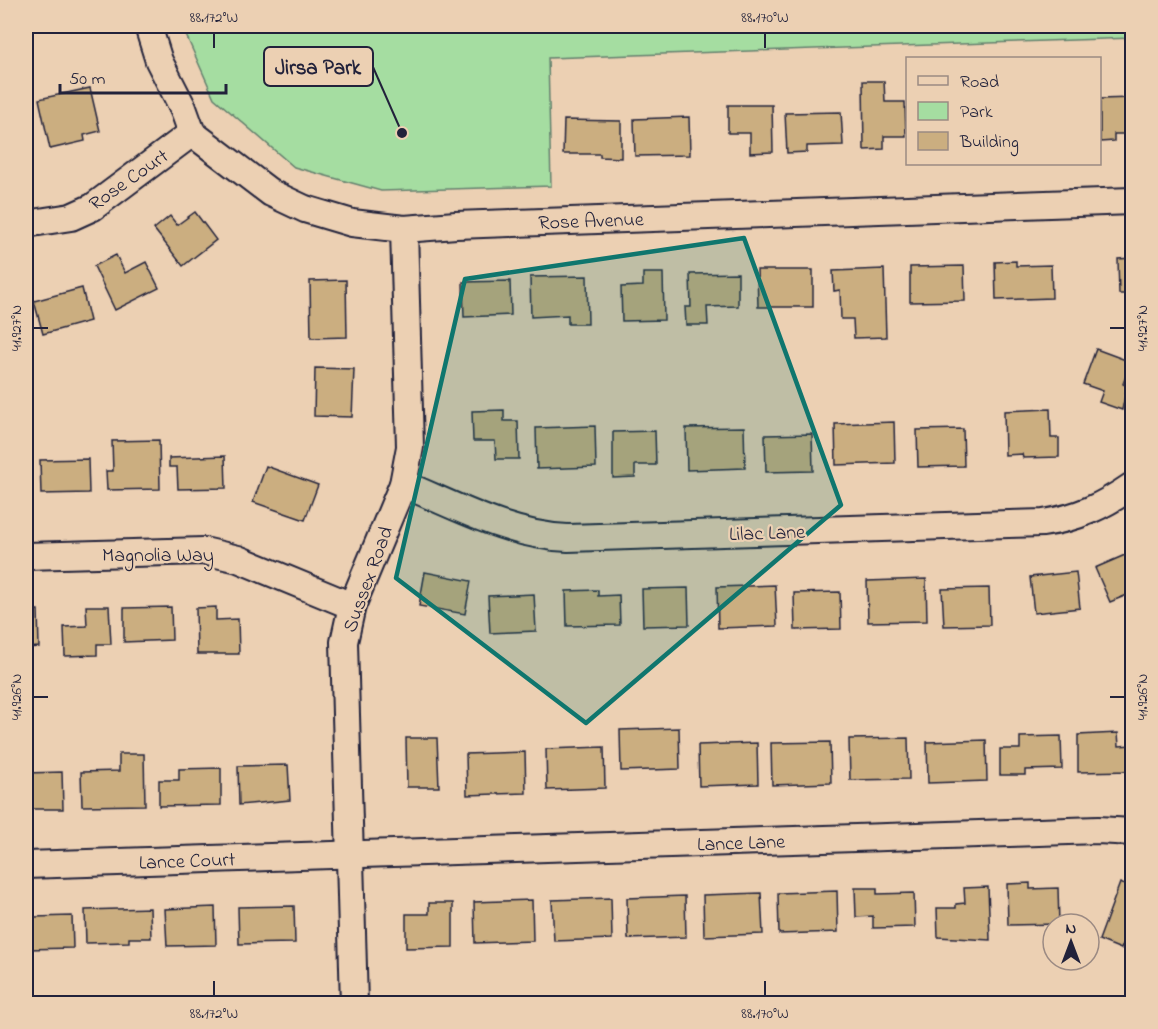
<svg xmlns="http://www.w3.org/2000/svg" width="1158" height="1029" viewBox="0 0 1158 1029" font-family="'Indie Flower',sans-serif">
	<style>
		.green { fill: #a5dda1; stroke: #64806e; stroke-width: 1.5 }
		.building { fill: #cbae80; stroke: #22223b; stroke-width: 1.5 }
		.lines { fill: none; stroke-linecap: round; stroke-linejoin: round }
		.street-casing { stroke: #22223b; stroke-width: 30 }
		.street { stroke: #ecd0b3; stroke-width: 26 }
		.marked { fill: #0f766e; fill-opacity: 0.2; stroke: #0f766e; stroke-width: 4.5; stroke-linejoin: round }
		.ticks { fill: none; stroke: #22223b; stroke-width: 2 }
		.labels { text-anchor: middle; stroke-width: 4.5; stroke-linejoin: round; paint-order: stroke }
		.street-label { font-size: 20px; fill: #22223b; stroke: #ecd0b3 }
		.leader { fill: none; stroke: #22223b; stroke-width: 2 }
		.callout-dot { fill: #22223b; stroke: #ecd0b3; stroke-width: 2 }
		.callout { fill: #ecd0b3; stroke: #22223b; stroke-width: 2 }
		.callout-label { font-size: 21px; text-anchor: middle; font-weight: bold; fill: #22223b }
		.neatline { fill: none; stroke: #22223b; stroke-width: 2 }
		.ticks-label { font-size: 15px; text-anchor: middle; fill: #22223b }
	</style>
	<rect width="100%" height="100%" fill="#ecd0b3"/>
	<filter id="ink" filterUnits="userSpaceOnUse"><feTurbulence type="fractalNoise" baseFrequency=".0167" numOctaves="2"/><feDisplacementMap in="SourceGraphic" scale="12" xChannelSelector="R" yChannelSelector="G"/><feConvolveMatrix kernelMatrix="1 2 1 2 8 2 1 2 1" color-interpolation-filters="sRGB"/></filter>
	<g filter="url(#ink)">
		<path class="green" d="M 182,26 L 1132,26 L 1132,38 L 548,58 L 551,186 L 381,191 L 294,167 L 214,98 Z"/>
		<g class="building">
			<path d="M 863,81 L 884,81 L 885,102 L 905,102 L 906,136 L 884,136 L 884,149 L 864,150 Z"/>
			<path d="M 90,88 L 100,131 L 84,135 L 85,141 L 50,149 L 39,99 Z"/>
			<path d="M 1132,98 L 1132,134 L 1114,134 L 1114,141 L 1100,142 L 1100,99 Z"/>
			<path d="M 728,105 L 772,105 L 773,152 L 750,153 L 750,133 L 728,133 Z"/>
			<path d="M 841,112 L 843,145 L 807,146 L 807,152 L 787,153 L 785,113 Z"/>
			<path d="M 689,117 L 690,155 L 635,156 L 634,119 Z"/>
			<path d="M 564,120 L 621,121 L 621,158 L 600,157 L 600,154 L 563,154 Z"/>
			<path d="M 195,212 L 216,240 L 183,266 L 154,229 L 170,216 L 177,225 Z"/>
			<path d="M 116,255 L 125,273 L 146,262 L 159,288 L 115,310 L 94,266 Z"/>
			<path d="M 1132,258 L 1132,304 L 1130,304 L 1130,294 L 1119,294 L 1118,259 Z"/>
			<path d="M 1016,261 L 1016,266 L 1051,265 L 1052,298 L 996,300 L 995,262 Z"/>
			<path d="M 964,266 L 965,301 L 910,302 L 910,267 Z"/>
			<path d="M 884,269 L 886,337 L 854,338 L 853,319 L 841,319 L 840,290 L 834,291 L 833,271 Z"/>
			<path d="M 757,270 L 813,270 L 813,307 L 758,307 Z"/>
			<path d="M 643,273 L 663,273 L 664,320 L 622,321 L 621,287 L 643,286 Z"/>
			<path d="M 738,273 L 738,306 L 707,307 L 708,325 L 686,325 L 685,307 L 691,307 L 690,274 Z"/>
			<path d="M 587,276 L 588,324 L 568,324 L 568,315 L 531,317 L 530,277 Z"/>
			<path d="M 346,280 L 347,337 L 311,338 L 310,281 Z"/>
			<path d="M 510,281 L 511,315 L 464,317 L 463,282 Z"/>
			<path d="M 82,288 L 90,321 L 43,334 L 34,301 Z"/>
			<path d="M 1096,349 L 1131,362 L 1123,384 L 1127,386 L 1122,410 L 1099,402 L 1103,391 L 1083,384 Z"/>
			<path d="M 315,368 L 354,369 L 352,417 L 314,416 Z"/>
			<path d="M 1050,409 L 1051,438 L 1059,438 L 1059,457 L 1023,458 L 1022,454 L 1005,455 L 1004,411 Z"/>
			<path d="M 504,410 L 504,421 L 518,421 L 519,459 L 496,459 L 495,441 L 473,441 L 472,411 Z"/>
			<path d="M 894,422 L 895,463 L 836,465 L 835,424 Z"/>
			<path d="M 595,426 L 596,467 L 537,469 L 536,428 Z"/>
			<path d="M 744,427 L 745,468 L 687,470 L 686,428 Z"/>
			<path d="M 963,429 L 964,466 L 918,467 L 917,430 Z"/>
			<path d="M 655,431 L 656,465 L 635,465 L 635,477 L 613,478 L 613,432 Z"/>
			<path d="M 812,434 L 813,471 L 766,472 L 765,435 Z"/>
			<path d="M 159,440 L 160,489 L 107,490 L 106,471 L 113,471 L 112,441 Z"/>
			<path d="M 225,456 L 226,488 L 178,489 L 177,467 L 169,467 L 169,458 Z"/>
			<path d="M 88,459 L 89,493 L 41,494 L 40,460 Z"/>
			<path d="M 266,466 L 318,485 L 305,520 L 253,502 Z"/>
			<path d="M 1132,552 L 1132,593 L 1110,602 L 1095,568 Z"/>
			<path d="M 425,572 L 471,581 L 465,614 L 419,606 Z"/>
			<path d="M 1076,572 L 1080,608 L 1034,613 L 1030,577 Z"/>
			<path d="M 926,579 L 927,621 L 868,622 L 867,581 Z"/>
			<path d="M 775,585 L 777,626 L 718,628 L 717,587 Z"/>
			<path d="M 688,588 L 689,625 L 643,626 L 642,589 Z"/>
			<path d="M 989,588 L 990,625 L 944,626 L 942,589 Z"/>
			<path d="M 598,590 L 598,596 L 619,595 L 620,625 L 567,626 L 566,591 Z"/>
			<path d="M 840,592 L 841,629 L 795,630 L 794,593 Z"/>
			<path d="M 534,594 L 536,631 L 490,633 L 488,596 Z"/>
			<path d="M 86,606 L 109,606 L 111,644 L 97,644 L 97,655 L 65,656 L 64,627 L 87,626 Z"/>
			<path d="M 171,607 L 172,640 L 124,642 L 124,608 Z"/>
			<path d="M 216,607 L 216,620 L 238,619 L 239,654 L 197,654 L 196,608 Z"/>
			<path d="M 26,610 L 38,610 L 39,647 L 26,648 Z"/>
			<path d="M 679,728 L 680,769 L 621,771 L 620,730 Z"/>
			<path d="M 1118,733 L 1119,746 L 1132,745 L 1132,771 L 1078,772 L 1078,735 Z"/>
			<path d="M 1061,736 L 1062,769 L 1025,770 L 1025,775 L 1000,775 L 1000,749 L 1020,749 L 1020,737 Z"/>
			<path d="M 406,738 L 437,738 L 439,787 L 407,787 Z"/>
			<path d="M 908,738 L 909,779 L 850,780 L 849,739 Z"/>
			<path d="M 986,740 L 987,781 L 928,783 L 927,742 Z"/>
			<path d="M 830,742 L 831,783 L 772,785 L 771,743 Z"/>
			<path d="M 757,743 L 758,784 L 699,786 L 698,745 Z"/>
			<path d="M 604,747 L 605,788 L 547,790 L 546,749 Z"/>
			<path d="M 525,752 L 526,793 L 467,795 L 466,754 Z"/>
			<path d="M 119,754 L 144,754 L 145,805 L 82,806 L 81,772 L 119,771 Z"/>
			<path d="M 288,765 L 290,800 L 239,805 L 238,766 Z"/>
			<path d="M 221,768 L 221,805 L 159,806 L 159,780 L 179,780 L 179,769 Z"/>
			<path d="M 62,772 L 63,809 L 26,809 L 26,773 Z"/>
			<path d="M 1030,883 L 1030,889 L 1058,888 L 1059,924 L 1008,925 L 1007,884 Z"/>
			<path d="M 1120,883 L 1132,888 L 1132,942 L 1125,939 L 1121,949 L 1099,940 Z"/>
			<path d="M 988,887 L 990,940 L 938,937 L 937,908 L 956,908 L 956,904 L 965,903 L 964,888 Z"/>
			<path d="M 855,888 L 877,888 L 877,894 L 914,893 L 915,927 L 873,928 L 873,916 L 856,917 Z"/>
			<path d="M 837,891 L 838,932 L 779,934 L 778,893 Z"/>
			<path d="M 761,893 L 763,934 L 704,936 L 703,895 Z"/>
			<path d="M 685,896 L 686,937 L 628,939 L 627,898 Z"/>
			<path d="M 611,898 L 612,939 L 554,941 L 552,900 Z"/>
			<path d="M 532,900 L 533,941 L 475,943 L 474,902 Z"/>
			<path d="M 429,903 L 453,903 L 453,947 L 406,948 L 406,914 L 429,914 Z"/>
			<path d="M 294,906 L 295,943 L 239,944 L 238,907 Z"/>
			<path d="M 215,907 L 216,945 L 167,946 L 165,909 Z"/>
			<path d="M 150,908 L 151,938 L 129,938 L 129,942 L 86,943 L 85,910 Z"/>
			<path d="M 26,913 L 33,913 L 34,917 L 72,916 L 73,948 L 26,949 Z"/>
		</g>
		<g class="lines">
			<defs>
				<g id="street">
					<path d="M 148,26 L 159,61 L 183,108 L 192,133 L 271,193 L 305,209 L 352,223 L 404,229 L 456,225 L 1132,201"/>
					<path d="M 26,224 L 71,217 L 93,207 L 192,133"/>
					<path d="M 403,484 C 456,506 510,536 568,538 L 1043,523 C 1078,518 1103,506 1132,486"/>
					<path d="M 26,556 L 204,551 L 238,559 L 352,606"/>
					<path d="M 26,865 L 1098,830 L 1132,832"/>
					<path d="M 354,1004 L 344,642 L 352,606 L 403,484 L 410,447 L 404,229"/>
				</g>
			</defs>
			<use href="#street" class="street-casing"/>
			<use href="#street" class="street"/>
		</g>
	</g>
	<path class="marked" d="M 744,238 L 841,505 L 586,723 L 396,578 L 465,279 Z"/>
	<path class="ticks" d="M 214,33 L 214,48M 765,33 L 765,48M 33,328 L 48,328M 1110,328 L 1125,328M 33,697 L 48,697M 1110,697 L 1125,697M 214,981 L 214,996M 765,981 L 765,996"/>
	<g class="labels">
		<g class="street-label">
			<text transform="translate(128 179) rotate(-35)" y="7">Rose Court</text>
			<text transform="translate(591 220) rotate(-2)" y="7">Rose Avenue</text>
			<text transform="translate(767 532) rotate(-2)" y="7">Lilac Lane</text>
			<text x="158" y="561">Magnolia Way</text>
			<text transform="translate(367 579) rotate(-70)" y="7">Sussex Road</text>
			<text transform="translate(741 842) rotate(-2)" y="7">Lance Lane</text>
			<text transform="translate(187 860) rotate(-2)" y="7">Lance Court</text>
		</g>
	</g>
	<path class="leader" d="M402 133L373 67"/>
	<circle class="callout-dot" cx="402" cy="133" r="6"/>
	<rect class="callout" x="264" y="47" width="109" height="39" rx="6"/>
	<g class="callout-label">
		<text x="318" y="74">Jirsa Park</text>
	</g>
	<rect width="1158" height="1029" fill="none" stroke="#ecd0b3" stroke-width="66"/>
	<rect x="906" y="57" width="195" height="108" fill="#ecd0b3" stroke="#9b8a83" stroke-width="1.5"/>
	<rect x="918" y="76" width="30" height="9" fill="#ecd0b3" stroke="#9b8a83" stroke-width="1.5"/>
	<text x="960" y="87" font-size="18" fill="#22223b">Road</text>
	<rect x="918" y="102" width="30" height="18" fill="#a5dda1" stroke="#9b8a83" stroke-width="1.5"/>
	<text x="960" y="117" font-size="18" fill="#22223b">Park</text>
	<rect x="918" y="132" width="30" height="18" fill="#cbae80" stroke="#9b8a83" stroke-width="1.5"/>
	<text x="960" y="147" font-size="18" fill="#22223b">Building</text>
	<g transform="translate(1071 942)"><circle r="28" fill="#ecd0b3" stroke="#9b8a83" stroke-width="1.5"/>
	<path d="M0-4.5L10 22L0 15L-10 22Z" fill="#22223b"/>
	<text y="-9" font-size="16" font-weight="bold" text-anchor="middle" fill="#22223b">N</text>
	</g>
	<path d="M60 84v9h166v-9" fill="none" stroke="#22223b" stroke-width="3"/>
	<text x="69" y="84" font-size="18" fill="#22223b" stroke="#ecd0b3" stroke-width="4.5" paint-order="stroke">50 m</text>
	<rect x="33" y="33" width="1092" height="963" class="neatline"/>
	<g class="ticks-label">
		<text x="214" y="22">88.172°W</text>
		<text x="765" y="22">88.170°W</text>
		<text transform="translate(16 328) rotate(-90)" y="5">41.927°N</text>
		<text transform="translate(1142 328) rotate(-90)" y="5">41.927°N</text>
		<text transform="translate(16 697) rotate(-90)" y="5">41.926°N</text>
		<text transform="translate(1142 697) rotate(-90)" y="5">41.926°N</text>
		<text x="214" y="1018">88.172°W</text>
		<text x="765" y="1018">88.170°W</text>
	</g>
</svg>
